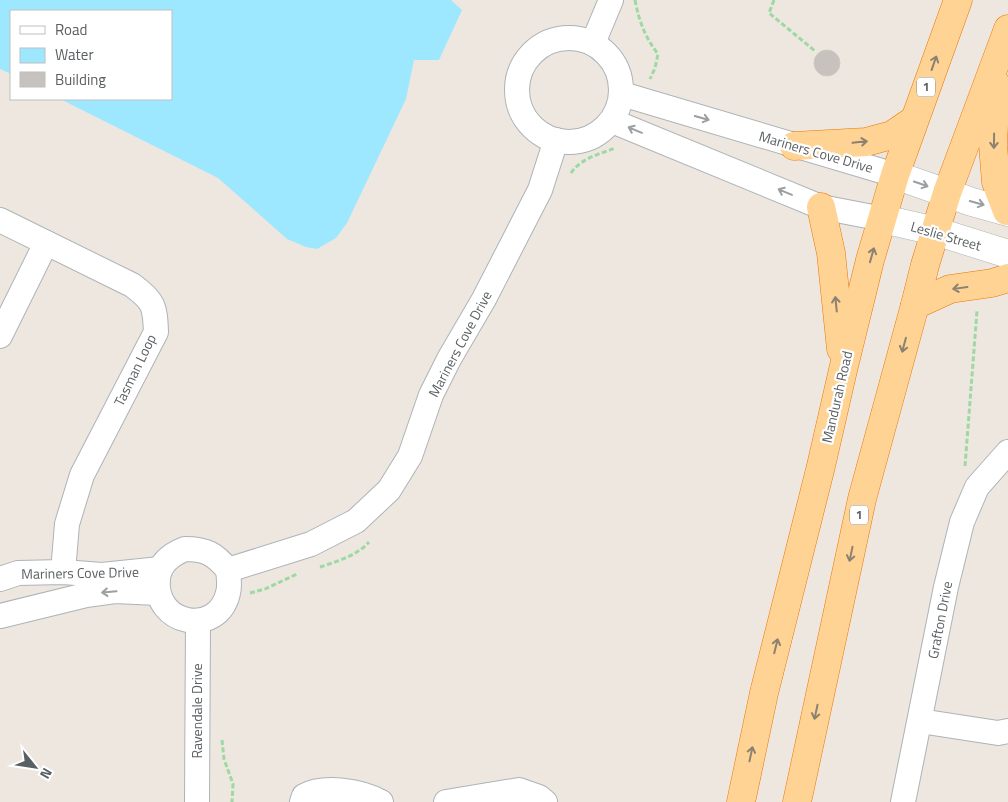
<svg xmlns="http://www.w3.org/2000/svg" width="1008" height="802" viewBox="0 0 1008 802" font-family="'Titillium Web',sans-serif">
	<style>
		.water { fill: #9ee8ff }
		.building { fill: #c7c2bd; stroke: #d1c8bf }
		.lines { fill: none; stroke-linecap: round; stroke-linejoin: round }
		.minor-casing { stroke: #aeb3b7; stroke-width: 26 }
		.tertiary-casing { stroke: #aeb3b7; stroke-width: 29 }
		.trunk-casing { stroke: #ed7400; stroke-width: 29 }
		.path { stroke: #9ed8a2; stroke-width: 3; stroke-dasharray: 5 2.5; stroke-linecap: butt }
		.minor { stroke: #fff; stroke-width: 24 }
		.tertiary { stroke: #fff; stroke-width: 28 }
		.trunk { stroke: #ffd394; stroke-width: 28 }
		.oneway { stroke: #8b8271 }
		.oneway2 { stroke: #9b9fa1 }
		.labels { text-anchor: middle; stroke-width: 4.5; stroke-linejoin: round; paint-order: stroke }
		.shield { fill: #fff; stroke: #8b8f91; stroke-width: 1 }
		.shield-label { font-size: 12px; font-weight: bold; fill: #595f62 }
		.street-label { font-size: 14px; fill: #595f62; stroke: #fff }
	</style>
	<rect width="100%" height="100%" fill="#ede7e0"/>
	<path class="water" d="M 0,0 L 451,0 L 462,10 L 439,60 L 414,60 L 406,99 L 347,223 L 336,238 L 317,249 L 306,247 L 287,239 L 218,178 L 60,99 L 171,99 L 171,11 L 11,11 L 11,74 L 0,69 Z"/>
	<circle class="building" cx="827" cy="63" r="13"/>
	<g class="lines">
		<defs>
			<g id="minor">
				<circle cx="569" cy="90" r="52"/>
				<path d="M 593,43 L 611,0"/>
				<path d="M 622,94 L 895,175"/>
				<path d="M 612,121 L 821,207 L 883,219"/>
				<path d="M 0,220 L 132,285 C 154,301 155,306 156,332 L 82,475 L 67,524 L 63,572"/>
				<path d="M 0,336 L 46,243"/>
				<path d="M 185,549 C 206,549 215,554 228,570 C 229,578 230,586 228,593 C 218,637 153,626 158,578 C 160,563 172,554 185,549 Z"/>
				<path d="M 228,570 L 311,544 L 356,521 L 389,490 L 410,456 L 431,395 L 449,359 L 484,299 L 540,190 L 556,140"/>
				<path d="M 0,579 L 18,573 L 63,572 L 102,575 L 160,569"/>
				<path d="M 0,616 L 86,595 L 115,591 L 158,593"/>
				<path d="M 920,721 L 998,733 L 1008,731"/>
				<path d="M 197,802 L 198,621"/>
				<path d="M 302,802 L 304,796 C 324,785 361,791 381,802"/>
				<path d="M 446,802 L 519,790 L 539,797 L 545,802"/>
				<path d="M 903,802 L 946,587 L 962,522 L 977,487 L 1008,452"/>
			</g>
			<g id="tertiary">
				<path d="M 895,175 L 972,202 L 1008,212"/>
				<path d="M 883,219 L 935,231 L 1008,254"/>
			</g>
			<g id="trunk">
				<path d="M 996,84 L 993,145 L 996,182 L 1007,211"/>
				<path d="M 794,146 L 866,142 L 892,135 L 914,120"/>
				<path d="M 821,207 L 831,253 L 841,349"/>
				<path d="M 915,305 L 950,289 L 992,283 L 1008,278"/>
				<path d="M 741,802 L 764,693 L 821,466 L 843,370 L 870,260 L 895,175 L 958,0"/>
				<path d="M 797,802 L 862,499 L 915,305 L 925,265 L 947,193 L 1008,29"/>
			</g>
		</defs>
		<use href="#minor" class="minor-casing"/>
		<use href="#tertiary" class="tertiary-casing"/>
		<use href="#trunk" class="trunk-casing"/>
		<g class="path">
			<path d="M 635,0 C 639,21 645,37 658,54 L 655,68 L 650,79"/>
			<path d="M 774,0 L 769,13 L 815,51"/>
			<path d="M 571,173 C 581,158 600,154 615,148"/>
			<path d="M 965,466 L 977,311"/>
			<path d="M 320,567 C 336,562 358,555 369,542"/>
			<path d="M 250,593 L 265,589 L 297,574"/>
			<path d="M 222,740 L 224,759 L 233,784 L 232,802"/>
		</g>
		<use href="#minor" class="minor"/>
		<use href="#tertiary" class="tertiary"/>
		<use href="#trunk" class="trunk"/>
	</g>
	<defs><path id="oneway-shaft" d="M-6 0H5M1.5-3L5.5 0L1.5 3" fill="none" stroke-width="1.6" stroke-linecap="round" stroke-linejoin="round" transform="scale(1.25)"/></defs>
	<g class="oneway">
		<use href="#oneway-shaft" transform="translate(934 63) rotate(-71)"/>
		<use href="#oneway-shaft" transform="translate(994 141) rotate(91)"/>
		<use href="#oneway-shaft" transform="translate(860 142) rotate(-6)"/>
		<use href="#oneway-shaft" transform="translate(872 255) rotate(-74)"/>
		<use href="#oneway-shaft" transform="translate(960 288) rotate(172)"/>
		<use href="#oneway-shaft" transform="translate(836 304) rotate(-96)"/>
		<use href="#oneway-shaft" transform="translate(904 345) rotate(105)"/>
		<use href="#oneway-shaft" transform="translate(851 554) rotate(102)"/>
		<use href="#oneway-shaft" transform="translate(776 646) rotate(-76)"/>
		<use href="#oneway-shaft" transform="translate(816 712) rotate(102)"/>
		<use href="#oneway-shaft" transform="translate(751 754) rotate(-78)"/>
	</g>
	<g class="oneway2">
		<use href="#oneway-shaft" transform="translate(702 118) rotate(16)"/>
		<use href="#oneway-shaft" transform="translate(635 130) rotate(-157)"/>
		<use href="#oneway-shaft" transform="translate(921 184) rotate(19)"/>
		<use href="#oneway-shaft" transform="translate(785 192) rotate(-157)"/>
		<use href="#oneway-shaft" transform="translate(977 203) rotate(16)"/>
		<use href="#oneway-shaft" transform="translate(109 592) rotate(175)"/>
	</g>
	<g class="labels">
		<g class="shield">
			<rect x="917" y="77.5" width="18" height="19" rx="4"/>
			<rect x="850" y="505.5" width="18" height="19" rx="4"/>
		</g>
		<g class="shield-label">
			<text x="926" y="91">1</text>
			<text x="859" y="519">1</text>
		</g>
		<g class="street-label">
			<text transform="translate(816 152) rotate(16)" y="5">Mariners Cove Drive</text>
			<text transform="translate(946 236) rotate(16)" y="5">Leslie Street</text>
			<text transform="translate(460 344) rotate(-62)" y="5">Mariners Cove Drive</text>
			<text transform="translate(135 370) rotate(-64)" y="5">Tasman Loop</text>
			<text transform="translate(837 397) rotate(-77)" y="5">Mandurah Road</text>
			<text transform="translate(80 573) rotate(-1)" y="5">Mariners Cove Drive</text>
			<text transform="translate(940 620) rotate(-79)" y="5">Grafton Drive</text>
			<text transform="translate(197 711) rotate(-90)" y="5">Ravendale Drive</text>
		</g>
	</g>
	<rect x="10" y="10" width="162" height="90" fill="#ffffff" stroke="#bdbfc0"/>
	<rect x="20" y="26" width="25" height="8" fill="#ffffff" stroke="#bdbfc0"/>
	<text x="55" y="35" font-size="15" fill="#595f62">Road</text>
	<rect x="20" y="48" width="25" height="15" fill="#9ee8ff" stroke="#bdbfc0"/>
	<text x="55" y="60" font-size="15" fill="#595f62">Water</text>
	<rect x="20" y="72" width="25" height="15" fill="#c7c2bd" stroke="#bdbfc0"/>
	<text x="55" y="85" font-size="15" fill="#595f62">Building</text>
	<g transform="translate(35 767) rotate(120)" stroke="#ffffff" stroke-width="4" paint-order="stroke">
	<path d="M0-4L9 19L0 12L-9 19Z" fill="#595f62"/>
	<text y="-8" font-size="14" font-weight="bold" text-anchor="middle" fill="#595f62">N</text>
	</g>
</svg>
